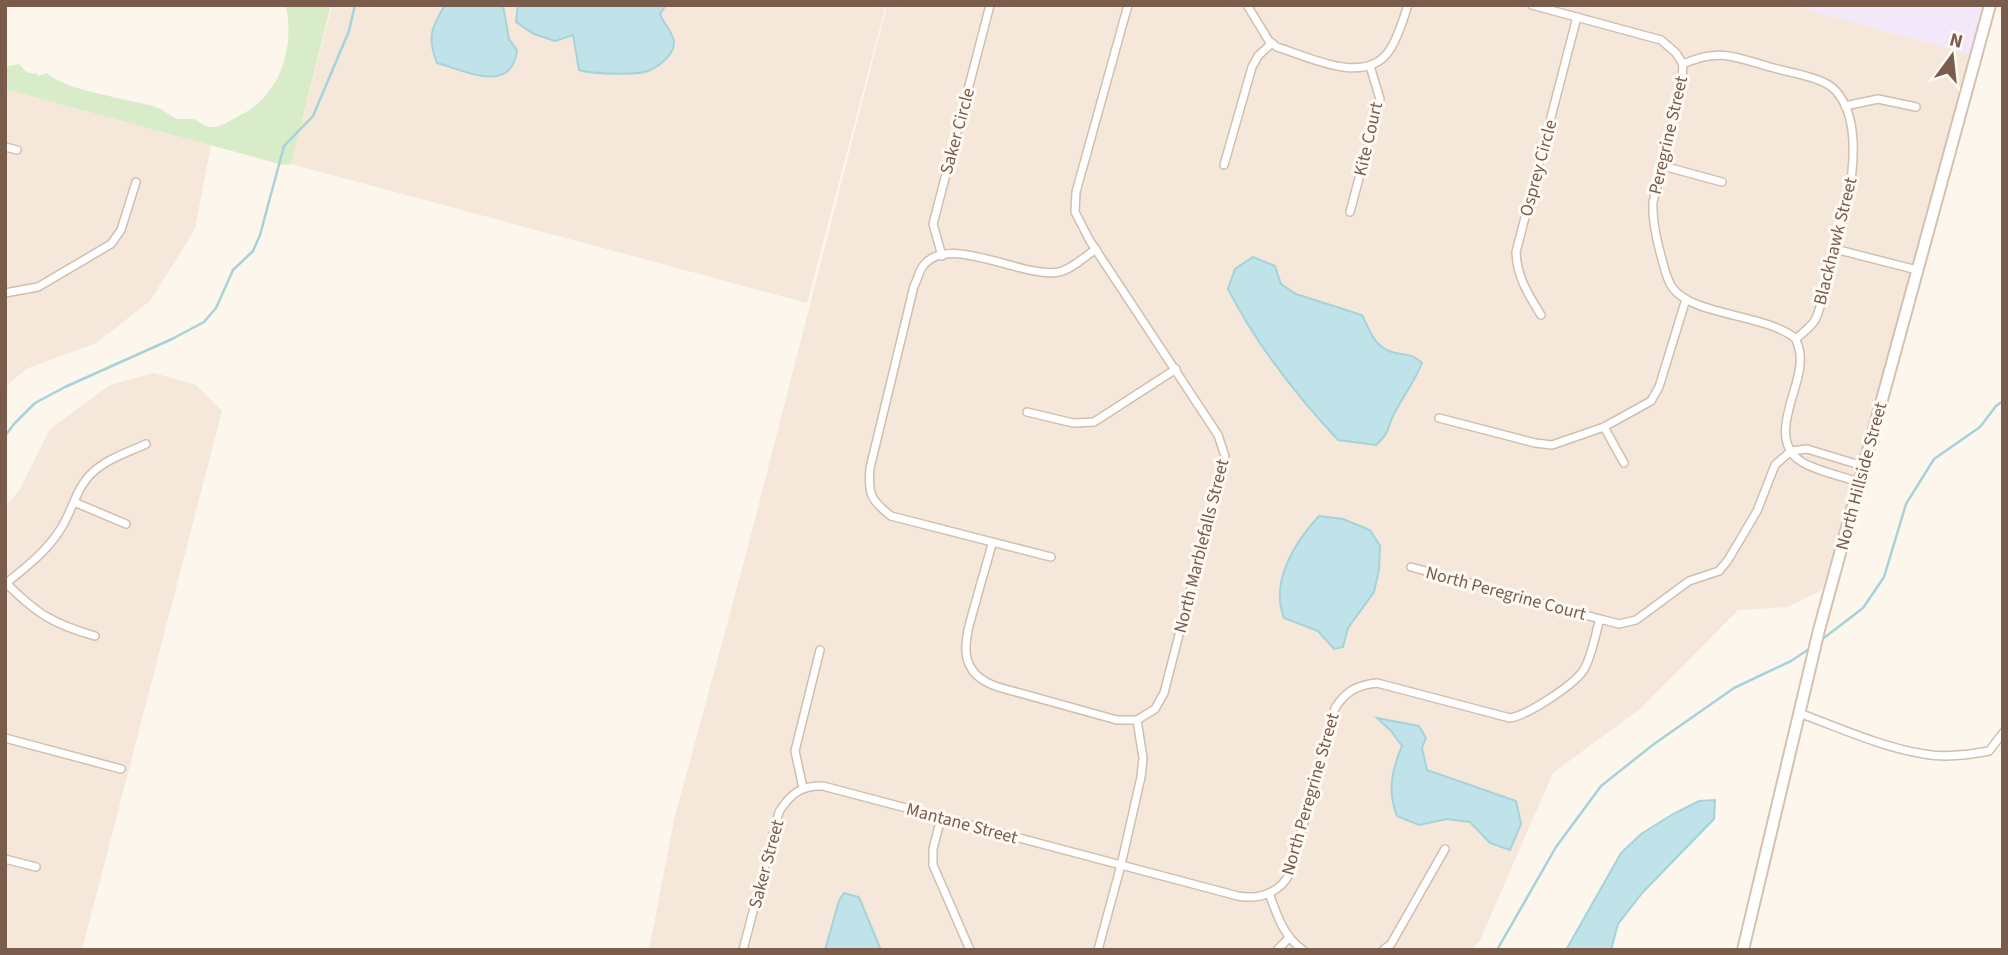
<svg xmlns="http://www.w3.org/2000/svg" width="2008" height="955" viewBox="0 0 2008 955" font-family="'Source Sans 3',sans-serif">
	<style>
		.residential { fill: #f5e8da }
		.education { fill: #f3e8fa }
		.green { fill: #d8ecc9 }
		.water { fill: #bfe3e8; stroke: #a5d3da; stroke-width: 2 }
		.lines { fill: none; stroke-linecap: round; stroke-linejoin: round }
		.stream { stroke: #a5d3da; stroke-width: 2.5 }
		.street-casing { stroke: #d1beb0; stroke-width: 10 }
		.secondary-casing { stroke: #d6c0b0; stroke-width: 14 }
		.street { stroke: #fff; stroke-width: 7 }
		.secondary { stroke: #fff; stroke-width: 10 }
		.labels { text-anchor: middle; stroke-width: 6; stroke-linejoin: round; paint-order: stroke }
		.street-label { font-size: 18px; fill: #7a5c4d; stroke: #fffaf3 }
	</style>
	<rect width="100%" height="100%" fill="#fdf6ec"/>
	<g class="residential">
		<path d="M 332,5 L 886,5 L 807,303 L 291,164 Z"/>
		<path d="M 887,5 L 1791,5 L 1977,56 L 1822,590 L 1788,607 L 1738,610 L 1641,708 L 1553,773 L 1480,940 L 1471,950 L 649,950 L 674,820 L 747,550 Z"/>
		<path d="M 5,89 L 211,145 L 195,229 L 150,301 L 96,343 L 26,369 L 5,387 Z"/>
		<path d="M 154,373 L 196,385 L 222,411 L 82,950 L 5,950 L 5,507 L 20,489 L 50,429 L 110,385 Z"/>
	</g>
	<path class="education" d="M 1791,5 L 1990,5 L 1977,56 Z"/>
	<path class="green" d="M 286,5 L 331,5 L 291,164 L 283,165 L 5,89 L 5,67 L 19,64 C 24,70 28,75 36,73 L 38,76 L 47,73 C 59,87 111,96 130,101 C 141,103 151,105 161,109 C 166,112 170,116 175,118 C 182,121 189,117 196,120 C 201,123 204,126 210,127 C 220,128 227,122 235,118 C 279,98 295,52 286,5 Z"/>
	<g class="water">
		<path d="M 445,5 L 503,5 L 509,39 L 517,50 C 512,95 466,71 437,63 C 427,38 431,28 445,5 Z"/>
		<path d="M 518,5 L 666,5 L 660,14 C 663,23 674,33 674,43 C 674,54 660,66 650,70 C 638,76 592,74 579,70 L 573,35 L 555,41 L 534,34 L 516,22 Z"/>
		<path d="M 1253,257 L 1275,266 L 1281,284 L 1296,294 L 1362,315 C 1369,329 1375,348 1392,352 C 1407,356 1410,352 1422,363 C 1415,381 1404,395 1395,412 C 1386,428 1392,430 1376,445 L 1338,440 C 1296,395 1256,344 1228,289 L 1235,269 Z"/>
		<path d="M 1319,516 L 1343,519 L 1370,530 L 1380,546 L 1379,569 L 1374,592 L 1348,628 L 1343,647 L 1334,649 L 1318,631 L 1284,618 C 1270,582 1294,543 1319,516 Z"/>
		<path d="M 1377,718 L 1419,726 L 1426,738 L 1422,748 L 1427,770 L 1516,801 L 1521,824 L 1510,850 L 1490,843 L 1470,822 L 1447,819 L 1419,825 L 1397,816 C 1387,791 1392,769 1402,746 L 1391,731 Z"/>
		<path d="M 1715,800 L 1714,819 L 1643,892 L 1618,924 L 1611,950 L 1566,950 L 1621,853 L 1641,834 L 1673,814 L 1699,801 Z"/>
		<path d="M 844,893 L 859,897 L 881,950 L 825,950 L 839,901 Z"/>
	</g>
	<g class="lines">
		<g class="stream">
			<path d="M 5,436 L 14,424 L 35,403 L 65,387 L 172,339 L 204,322 L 216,308 L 233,270 L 253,251 L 260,235 L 284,146 L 313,116 L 349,31 L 355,5"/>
			<path d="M 1820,641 L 1863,608 L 1884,577 L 1906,504 L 1934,459 L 1980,427 L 1996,406 L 2003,401"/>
			<path d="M 1497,950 L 1556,847 L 1601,786 L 1654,744 L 1734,688 L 1791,661 L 1812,647"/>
		</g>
		<defs>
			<g id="street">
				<path d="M 1247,5 L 1269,41 L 1277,47 C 1309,57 1365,86 1389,51 C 1398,38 1403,20 1408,5"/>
				<path d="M 1532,5 L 1661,40 L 1676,53 L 1683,64"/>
				<path d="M 1683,64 L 1681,91 L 1653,202 C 1652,221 1656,238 1661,256 C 1664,266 1666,278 1672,287 C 1691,316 1768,314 1796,339 C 1797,344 1800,349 1800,355 C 1804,387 1764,438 1802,462 C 1814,470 1844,477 1859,482"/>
				<path d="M 1683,64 C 1720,48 1734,57 1770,67 C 1787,72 1823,77 1835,90 C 1873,131 1842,226 1828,274 C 1824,288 1822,307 1815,320 C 1811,327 1802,333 1796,339"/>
				<path d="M 1845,106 L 1878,99 L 1916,107"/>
				<path d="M 5,147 L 17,150"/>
				<path d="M 1224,165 L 1252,67 L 1258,56 L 1272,43"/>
				<path d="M 1663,166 L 1722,182"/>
				<path d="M 1350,212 L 1380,99 L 1370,66"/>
				<path d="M 1835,249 L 1917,270"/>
				<path d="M 942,256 L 933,224 L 990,5"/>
				<path d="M 5,293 L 38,287 L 111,244 L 121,230 L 136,182"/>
				<path d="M 1541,315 C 1528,294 1517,277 1516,252 L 1577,17"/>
				<path d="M 1027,412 L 1073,423 L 1094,422 L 1176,369"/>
				<path d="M 1439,418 L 1535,443 L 1552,445 L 1604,427 L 1651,401 L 1659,387 L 1686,299"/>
				<path d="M 1604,427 L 1624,463"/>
				<path d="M 1791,451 L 1807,449 L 1863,466"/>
				<path d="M 74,502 L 126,524"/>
				<path d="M 992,544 C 987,563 981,582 976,601 C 966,636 952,672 998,687 L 1117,720 L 1137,720"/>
				<path d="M 1051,557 L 891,516 C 870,500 868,493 870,468 L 914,286 C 917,281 919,271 923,266 C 949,232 1022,279 1059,272 C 1072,269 1084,257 1096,249"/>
				<path d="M 1411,567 L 1600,619"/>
				<path d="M 6,583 C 37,614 53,624 95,636"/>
				<path d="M 5,584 C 25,568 46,552 60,530 C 72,512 76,488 92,473 C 106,459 129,452 146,444"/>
				<path d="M 1799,713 C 1840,728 1881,747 1924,754 C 1945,758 1967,755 1989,751 L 2003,733"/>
				<path d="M 5,738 L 121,769"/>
				<path d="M 803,788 L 795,751 L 820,650"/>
				<path d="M 941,818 L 933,849 L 933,865 L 970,950"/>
				<path d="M 5,859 L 36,867"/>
				<path d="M 1269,893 C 1277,915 1283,936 1303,950"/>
				<path d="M 743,950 L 779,812 C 790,794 802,785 823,786 L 1238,896 C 1259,900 1280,893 1290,873 L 1335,708 C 1346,691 1357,685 1377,683 L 1510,718 C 1528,715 1572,686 1583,671 C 1592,657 1595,635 1600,619 L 1619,624 L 1636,620 L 1689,581 L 1719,571 L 1728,560 L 1757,511 L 1775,465 L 1791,451"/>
				<path d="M 1098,950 L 1121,865 L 1141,777 L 1143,758 L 1137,720 L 1155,709 L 1164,693 L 1225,456 L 1218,435 L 1090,241 L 1075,212 L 1076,192 L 1128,5"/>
				<path d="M 1277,950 L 1289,938"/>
				<path d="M 1383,950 L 1391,944 L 1445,849"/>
			</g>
			<path id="secondary" d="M 1743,950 L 1819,630 L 1990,5"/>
		</defs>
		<use href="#street" class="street-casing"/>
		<use href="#secondary" class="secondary-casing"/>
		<use href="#street" class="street"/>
		<use href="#secondary" class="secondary"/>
	</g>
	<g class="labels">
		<g class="street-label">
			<text transform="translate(957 131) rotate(-75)" y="6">Saker Circle</text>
			<text transform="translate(1668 135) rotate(-77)" y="6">Peregrine Street</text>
			<text transform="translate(1368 139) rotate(-77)" y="6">Kite Court</text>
			<text transform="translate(1538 168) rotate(-75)" y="6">Osprey Circle</text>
			<text transform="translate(1835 241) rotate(-76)" y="6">Blackhawk Street</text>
			<text transform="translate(1861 476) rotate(-75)" y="6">North Hillside Street</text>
			<text transform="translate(1201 546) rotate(-76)" y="6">North Marblefalls Street</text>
			<text transform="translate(1506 593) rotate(15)" y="6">North Peregrine Court</text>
			<text transform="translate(1310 794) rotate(-74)" y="6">North Peregrine Street</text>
			<text transform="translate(962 823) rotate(15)" y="6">Mantane Street</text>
			<text transform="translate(766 864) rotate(-75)" y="6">Saker Street</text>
		</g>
	</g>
	<rect width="2008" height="955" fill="none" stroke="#7a5c4d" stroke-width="14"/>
	<g transform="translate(1952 56) rotate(15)" stroke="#fffaf3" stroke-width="5" paint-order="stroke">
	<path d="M0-5L12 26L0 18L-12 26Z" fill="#7a5c4d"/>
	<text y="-10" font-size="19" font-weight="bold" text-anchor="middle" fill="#7a5c4d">N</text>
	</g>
</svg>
